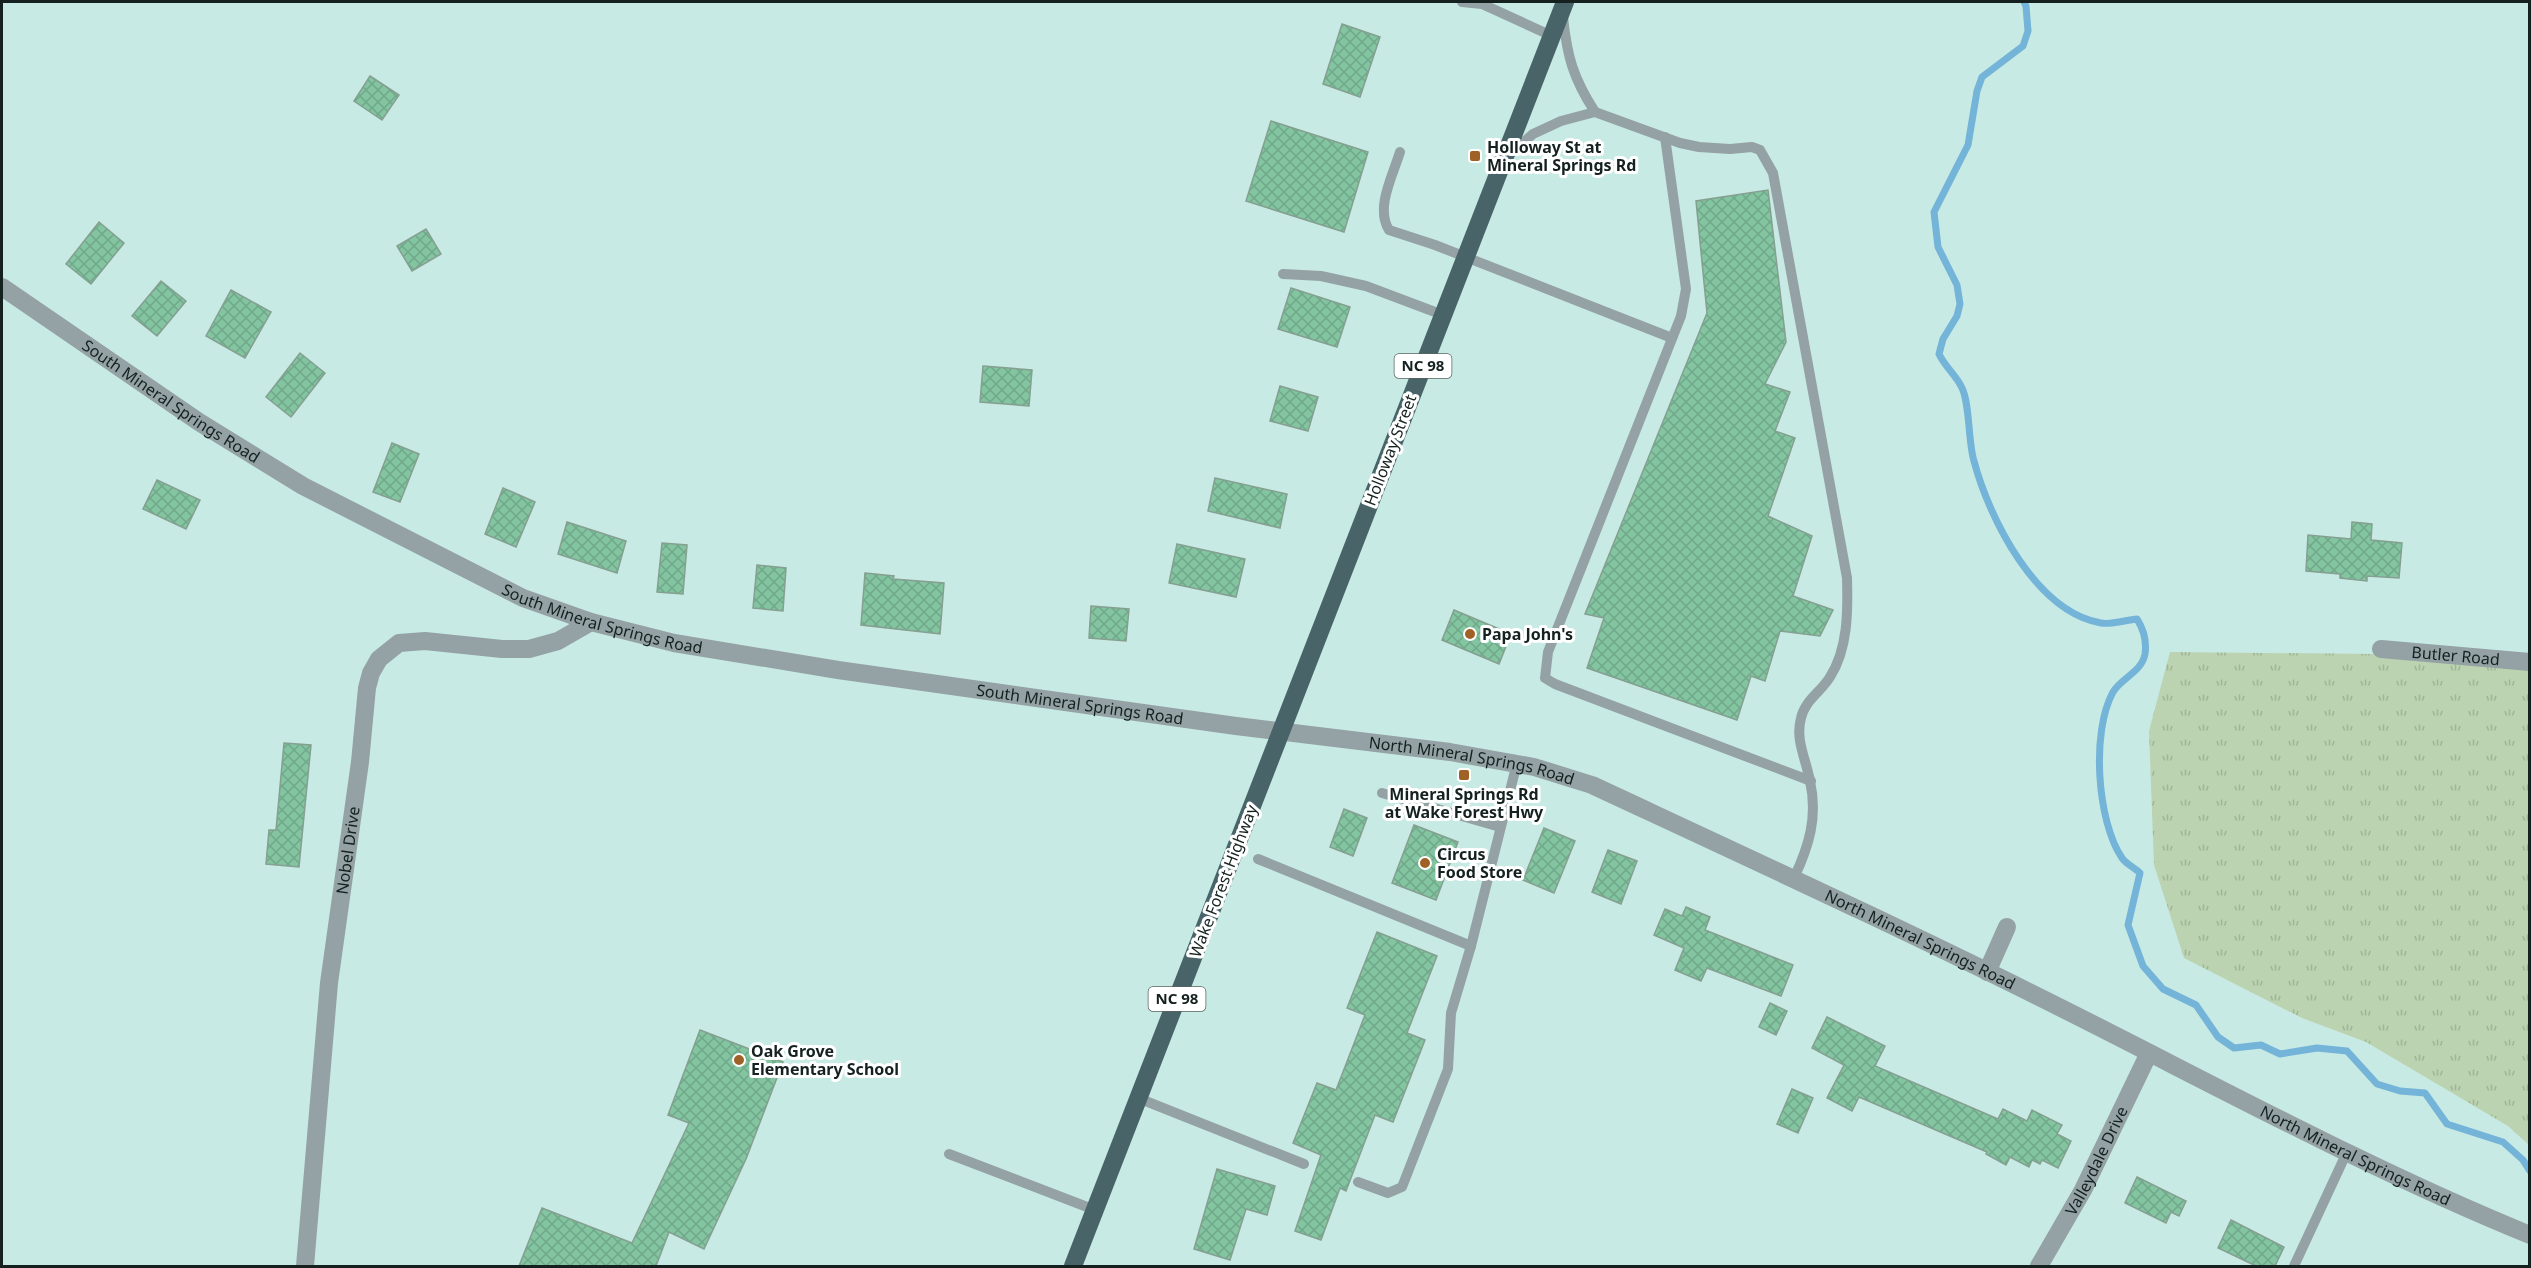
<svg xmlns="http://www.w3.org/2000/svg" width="2531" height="1268" viewBox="0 0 2531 1268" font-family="'Noto Sans',sans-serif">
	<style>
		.grass { fill: url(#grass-tufts) }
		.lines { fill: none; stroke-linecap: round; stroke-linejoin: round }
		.stream { stroke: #74b4d8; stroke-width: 7 }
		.building { fill: url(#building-cross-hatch); stroke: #859f90; stroke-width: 1.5 }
		.service { stroke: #94a2a5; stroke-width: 10 }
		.minor { stroke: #94a2a5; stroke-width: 18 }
		.tertiary { stroke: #94a2a5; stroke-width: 18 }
		.trunk { stroke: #486469; stroke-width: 18 }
		.poi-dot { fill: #9f6126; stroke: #fff; stroke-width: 2 }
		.labels { text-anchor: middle; stroke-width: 6; stroke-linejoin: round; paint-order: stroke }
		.shield { fill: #fff; stroke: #5a6462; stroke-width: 1.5 }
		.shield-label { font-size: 15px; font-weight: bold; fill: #14211f }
		.poi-label { font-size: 16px; font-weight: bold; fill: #14211f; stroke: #fff; text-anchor: start }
		.street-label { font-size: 16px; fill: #14211f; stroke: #fff }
	</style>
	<defs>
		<pattern id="grass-tufts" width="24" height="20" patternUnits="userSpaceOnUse" patternTransform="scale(1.5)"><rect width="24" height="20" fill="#bbd3b0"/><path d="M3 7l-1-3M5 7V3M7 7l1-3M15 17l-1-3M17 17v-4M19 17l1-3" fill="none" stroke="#a0b597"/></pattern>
		<pattern id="building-cross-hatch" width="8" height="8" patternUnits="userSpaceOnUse" patternTransform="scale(1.5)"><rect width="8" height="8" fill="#83c4a1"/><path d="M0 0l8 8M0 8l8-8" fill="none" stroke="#70a88a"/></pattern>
	</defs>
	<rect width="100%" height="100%" fill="#c8eae4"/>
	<path class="grass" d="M 2170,652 L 2377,654 L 2529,668 L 2529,1145 L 2508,1126 L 2366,1042 L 2302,1018 L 2184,958 L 2154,865 L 2149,731 Z"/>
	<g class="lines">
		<path class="stream" d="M 2024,2 L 2026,6 L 2028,31 L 2023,46 L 1982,77 L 1977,91 L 1968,145 L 1934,212 L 1938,247 L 1957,285 L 1960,304 L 1957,316 L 1943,339 L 1939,354 C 1945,367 1957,376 1962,388 C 1970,404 1968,442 1974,461 C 1989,518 2036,612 2101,623 C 2111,625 2126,620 2137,619 C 2144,630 2147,640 2145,654 C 2142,672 2121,678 2113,692 C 2091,732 2097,821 2122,858 C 2126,864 2135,868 2140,873 L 2128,925 L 2143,966 L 2163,989 L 2196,1005 L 2218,1037 L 2234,1048 L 2261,1045 L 2280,1054 L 2317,1048 L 2347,1051 L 2377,1084 L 2400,1091 L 2425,1093 L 2447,1124 L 2503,1142 L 2523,1160 L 2530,1171"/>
	</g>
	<g class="building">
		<path d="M 1342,24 L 1380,37 L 1360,97 L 1323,84 Z"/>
		<path d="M 370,76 L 399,95 L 382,120 L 354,101 Z"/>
		<path d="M 1271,121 L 1368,152 L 1344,232 L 1246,201 Z"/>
		<path d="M 1768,190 L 1786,342 L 1765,384 L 1790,392 L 1775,431 L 1795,438 L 1768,516 L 1812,536 L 1793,596 L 1833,610 L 1820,636 L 1780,631 L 1765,681 L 1751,676 L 1737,720 L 1587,668 L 1604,618 L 1585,614 L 1707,313 L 1696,201 Z"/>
		<path d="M 99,222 L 124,243 L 91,284 L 66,264 Z"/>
		<path d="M 426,229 L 441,254 L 412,271 L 397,246 Z"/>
		<path d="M 161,281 L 186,301 L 157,336 L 132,316 Z"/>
		<path d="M 1291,288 L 1350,307 L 1337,347 L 1278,329 Z"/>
		<path d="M 231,290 L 271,312 L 245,358 L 206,336 Z"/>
		<path d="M 300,353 L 325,373 L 291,417 L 266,397 Z"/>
		<path d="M 983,366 L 1032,370 L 1029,406 L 980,402 Z"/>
		<path d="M 1280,386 L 1318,397 L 1308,431 L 1270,421 Z"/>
		<path d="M 392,443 L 419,454 L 400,502 L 373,492 Z"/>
		<path d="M 1215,478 L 1287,494 L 1280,528 L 1208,511 Z"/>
		<path d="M 157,480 L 200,500 L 186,529 L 143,509 Z"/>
		<path d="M 503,488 L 535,502 L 516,547 L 485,534 Z"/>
		<path d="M 567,522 L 626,541 L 617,573 L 558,554 Z"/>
		<path d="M 2352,522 L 2372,524 L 2371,540 L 2402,543 L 2399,578 L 2367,576 L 2367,581 L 2340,578 L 2340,574 L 2306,571 L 2308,535 L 2351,539 Z"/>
		<path d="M 662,543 L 687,545 L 683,594 L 657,592 Z"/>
		<path d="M 1177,544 L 1245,559 L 1236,597 L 1169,583 Z"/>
		<path d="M 757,565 L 786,568 L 783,611 L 753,608 Z"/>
		<path d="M 865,573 L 894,576 L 893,579 L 944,583 L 940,634 L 861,625 Z"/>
		<path d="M 1091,606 L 1129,609 L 1126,641 L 1089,638 Z"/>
		<path d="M 1454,610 L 1511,634 L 1499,664 L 1442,640 Z"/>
		<path d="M 284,743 L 311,745 L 299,867 L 266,864 L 269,830 L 276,830 Z"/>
		<path d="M 1344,809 L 1367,818 L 1353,856 L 1330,847 Z"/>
		<path d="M 1414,825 L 1458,842 L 1436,900 L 1392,883 Z"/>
		<path d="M 1544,828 L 1575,841 L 1554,893 L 1523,880 Z"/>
		<path d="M 1608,850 L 1637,861 L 1621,904 L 1592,892 Z"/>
		<path d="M 1686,907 L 1710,917 L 1705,930 L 1793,965 L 1781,996 L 1707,968 L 1701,981 L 1675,970 L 1684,948 L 1654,935 L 1665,909 L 1682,916 Z"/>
		<path d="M 1377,932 L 1437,956 L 1407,1033 L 1425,1040 L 1393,1122 L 1375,1115 L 1346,1191 L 1340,1188 L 1321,1240 L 1295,1231 L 1321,1155 L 1293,1143 L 1317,1083 L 1336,1090 L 1365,1015 L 1347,1008 Z"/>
		<path d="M 1770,1003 L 1787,1011 L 1776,1035 L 1759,1027 Z"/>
		<path d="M 1827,1017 L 1885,1046 L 1875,1066 L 1998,1119 L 2003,1109 L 2027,1121 L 2032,1110 L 2062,1125 L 2057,1134 L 2071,1141 L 2058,1168 L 2042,1160 L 2040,1164 L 2032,1160 L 2029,1167 L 2010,1157 L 2006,1165 L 1986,1154 L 1987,1152 L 1859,1097 L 1852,1111 L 1827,1098 L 1844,1065 L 1812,1048 Z"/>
		<path d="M 700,1030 L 783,1062 L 746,1159 L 704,1249 L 669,1232 L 656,1266 L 519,1266 L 542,1208 L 632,1243 L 689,1123 L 668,1115 Z"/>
		<path d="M 1792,1089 L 1813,1098 L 1798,1133 L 1777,1124 Z"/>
		<path d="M 1217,1169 L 1275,1186 L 1267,1215 L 1246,1209 L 1230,1260 L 1194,1249 Z"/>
		<path d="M 2137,1177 L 2186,1201 L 2179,1216 L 2171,1212 L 2166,1223 L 2125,1203 Z"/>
		<path d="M 2231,1220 L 2284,1247 L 2275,1266 L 2256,1266 L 2218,1248 Z"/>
	</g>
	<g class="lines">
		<g class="service">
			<path d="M 1462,2 L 1482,4 L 1552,36"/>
			<path d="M 1563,17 C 1567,56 1573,78 1595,112"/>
			<path d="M 1665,137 L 1686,289 L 1681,316 L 1548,652 L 1545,678 L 1555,684 L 1811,781"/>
			<path d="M 1400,152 C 1393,175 1375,208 1389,230 L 1435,245 L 1672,338"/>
			<path d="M 1508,156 L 1533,134 L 1561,121 L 1595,112 L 1680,143 L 1699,147 L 1730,149 L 1752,147 L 1760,150 L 1773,173 L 1847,578 C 1848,611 1848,649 1830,677 C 1821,692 1805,700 1801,718 C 1795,740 1806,759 1810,781 C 1818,817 1809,846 1794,878"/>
			<path d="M 1283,274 L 1321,276 L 1366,286 L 1443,315"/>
			<path d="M 1382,793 L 1500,827"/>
			<path d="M 1258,859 L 1471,946"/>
			<path d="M 1138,1098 L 1304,1164"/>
			<path d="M 949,1154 L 1095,1210"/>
			<path d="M 1358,1182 L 1388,1193 L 1402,1187 L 1448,1069 L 1451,1013 L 1471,946 L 1517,763"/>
			<path d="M 2294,1266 L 2347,1152"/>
		</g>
		<g class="minor">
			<path id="s1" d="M 2381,649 L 2530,662"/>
			<path d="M 1987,972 L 2007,927"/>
			<path id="s2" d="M 305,1266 L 329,983 L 360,762 L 367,688 L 371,673 L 379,659 L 399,643 L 425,641 L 502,649 L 529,649 L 558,641 L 591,622"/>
			<path id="s3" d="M 2039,1266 L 2083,1190 L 2149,1053"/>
		</g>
		<path class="tertiary" id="s4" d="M 2,287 L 199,422 L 303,486 L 523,598 L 591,622 L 674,643 L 838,670 L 1236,726 L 1450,752 L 1534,767 L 1592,785 C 1753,860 1914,934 2073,1014 C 2224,1090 2373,1171 2530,1235"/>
		<path class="trunk" d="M 1073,1266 L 1565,2"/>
	</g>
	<g class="poi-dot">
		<rect x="1469" y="150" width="12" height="12" rx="3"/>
		<circle cx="1470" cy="634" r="6"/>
		<rect x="1458" y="769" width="12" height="12" rx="3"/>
		<circle cx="1425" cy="863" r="6"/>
		<circle cx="739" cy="1060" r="6"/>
	</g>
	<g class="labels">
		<g class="shield">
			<rect x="1394.5" y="354" width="57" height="24" rx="4.5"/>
			<rect x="1148.5" y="987" width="57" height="24" rx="4.5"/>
		</g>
		<g class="shield-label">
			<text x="1423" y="371">NC 98</text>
			<text x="1177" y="1004">NC 98</text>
		</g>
		<g class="poi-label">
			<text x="1487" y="153">Holloway St at<tspan x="1487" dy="18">Mineral Springs Rd</tspan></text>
			<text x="1482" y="640">Papa John's</text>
			<text x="1464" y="800" text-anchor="middle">Mineral Springs Rd<tspan x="1464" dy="18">at Wake Forest Hwy</tspan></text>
			<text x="1437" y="860">Circus<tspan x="1437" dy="18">Food Store</tspan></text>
			<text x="751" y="1057">Oak Grove<tspan x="751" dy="18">Elementary School</tspan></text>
		</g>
		<g class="street-label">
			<text dy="6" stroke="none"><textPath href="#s4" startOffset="204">South Mineral Springs Road</textPath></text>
			<text transform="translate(1390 450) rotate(-69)" y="6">Holloway Street</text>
			<text dy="6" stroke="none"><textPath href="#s4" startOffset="690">South Mineral Springs Road</textPath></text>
			<text dy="6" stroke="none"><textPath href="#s1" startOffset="75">Butler Road</textPath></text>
			<text dy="6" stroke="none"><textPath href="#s4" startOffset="1176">South Mineral Springs Road</textPath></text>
			<text dy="6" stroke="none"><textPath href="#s4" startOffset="1572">North Mineral Springs Road</textPath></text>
			<text dy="6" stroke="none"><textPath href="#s2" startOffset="418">Nobel Drive</textPath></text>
			<text transform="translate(1223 881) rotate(-69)" y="6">Wake Forest Highway</text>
			<text dy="6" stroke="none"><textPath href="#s4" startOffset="2058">North Mineral Springs Road</textPath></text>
			<text dy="6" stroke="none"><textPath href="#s4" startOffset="2544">North Mineral Springs Road</textPath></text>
			<text dy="6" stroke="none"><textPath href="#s3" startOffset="120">Valleydale Drive</textPath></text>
		</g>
	</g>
	<rect width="2531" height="1268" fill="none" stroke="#14211f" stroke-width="6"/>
</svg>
